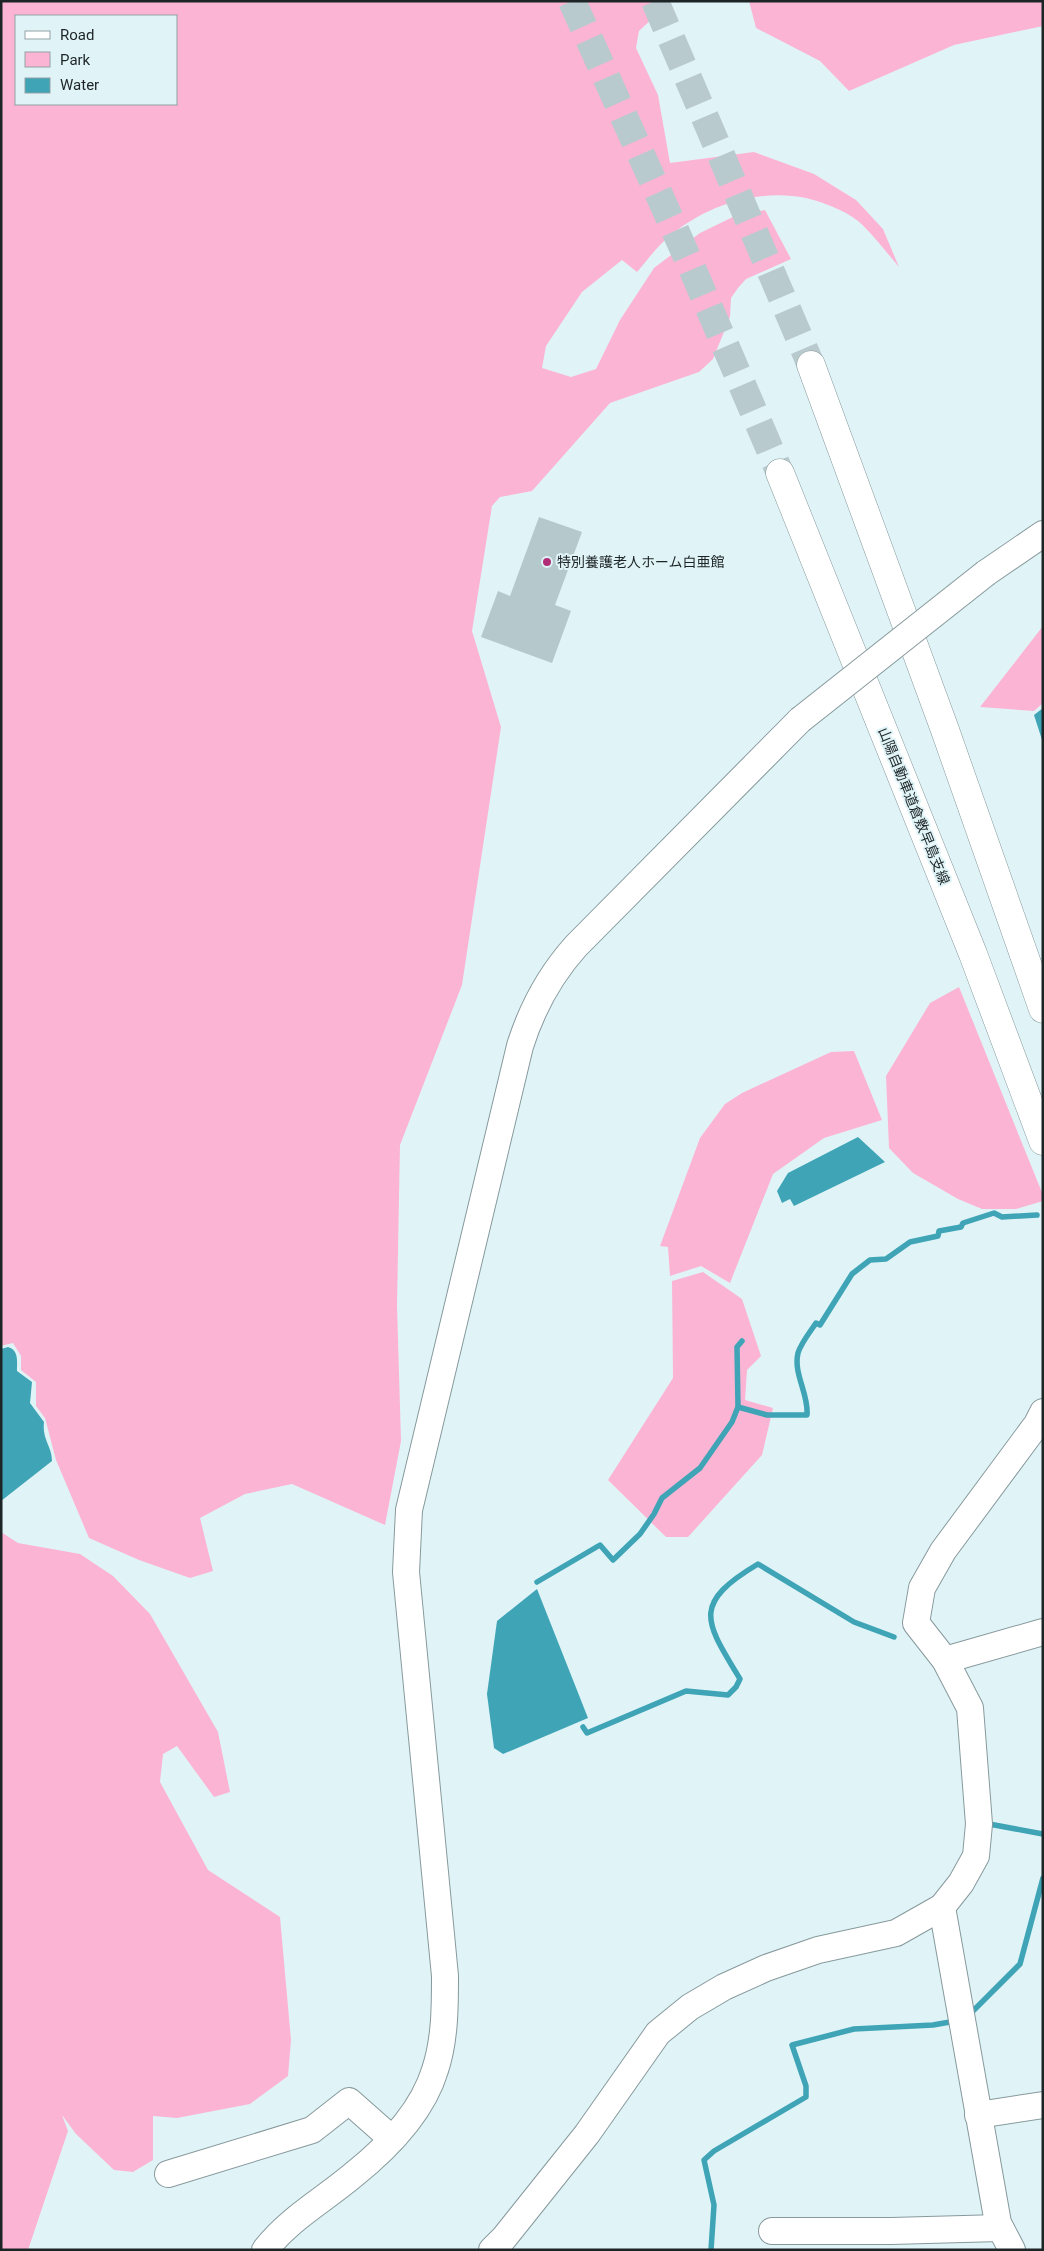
<svg xmlns="http://www.w3.org/2000/svg" width="1044" height="2251" viewBox="0 0 1044 2251" font-family="Roboto,'Noto Sans JP',sans-serif">
	<style>
		.green { fill: #fcb4d4; fill-rule: evenodd }
		.water { fill: #3ea4b6 }
		.lines { fill: none; stroke-linecap: round; stroke-linejoin: round }
		.stream { stroke: #3ea4b6; stroke-width: 5.5 }
		.building { fill: #b5c8cc }
		.highway-tunnel { stroke: #b9cace; stroke-width: 28; stroke-dasharray: 28 14; stroke-linecap: butt }
		.minor-casing { stroke: #87999c; stroke-width: 28 }
		.highway-casing { stroke: #87999c; stroke-width: 29 }
		.minor { stroke: #fff; stroke-width: 26 }
		.highway { stroke: #fff; stroke-width: 28 }
		.minor-bridge-casing { stroke: #87999c; stroke-width: 28; stroke-linecap: butt }
		.minor-bridge { stroke: #fff; stroke-width: 26 }
		.poi-dot { fill: #b12e76; stroke: #e0f4f8; stroke-width: 2 }
		.labels { text-anchor: middle; stroke-width: 4; stroke-linejoin: round; paint-order: stroke }
		.poi-label { font-size: 14px; fill: #1d2426; stroke: #e0f4f8; text-anchor: start }
		.street-label { font-size: 14px; fill: #1d2426; stroke: #e0f4f8 }
	</style>
	<rect width="100%" height="100%" fill="#e0f4f8"/>
	<g class="green">
		<path d="M 1,1 L 671,1 L 639,31 L 636,48 L 658,95 L 670,163 L 754,152 L 814,174 L 856,200 L 883,229 L 899,267 C 886,252 873,234 858,221 C 844,210 823,202 806,198 C 754,188 700,207 662,243 C 653,252 645,263 637,272 L 622,260 L 582,292 L 546,346 L 542,368 L 571,377 L 596,369 L 620,320 L 654,268 L 700,233 L 737,215 L 765,210 L 791,259 L 746,279 L 738,288 L 731,298 L 730,317 L 713,359 L 699,372 L 610,403 L 532,491 L 500,497 L 492,506 L 472,631 L 501,727 L 462,985 L 400,1145 L 397,1305 L 401,1441 L 385,1525 L 292,1484 L 245,1494 L 200,1518 L 213,1571 L 190,1578 L 139,1560 L 89,1538 L 56,1460 L 45,1418 L 36,1406 L 36,1382 L 21,1370 L 21,1356 L 13,1343 L 1,1346 ZM 16,16 L 176,16 L 176,104 L 16,104 Z"/>
		<path d="M 749,1 L 1043,1 L 1043,26 L 954,45 L 849,91 L 820,61 L 756,28 Z"/>
		<path d="M 1043,626 L 1043,703 L 1034,711 L 980,707 Z"/>
		<path d="M 959,987 L 1043,1195 L 1043,1201 L 1016,1209 L 982,1209 L 958,1199 L 913,1173 L 889,1148 L 886,1076 L 930,1003 Z"/>
		<path d="M 854,1051 L 882,1120 L 824,1138 L 773,1174 L 730,1283 L 701,1266 L 670,1276 L 668,1247 L 660,1246 L 700,1138 L 725,1104 L 742,1093 L 831,1052 Z"/>
		<path d="M 703,1272 L 742,1299 L 761,1356 L 747,1370 L 745,1400 L 773,1408 L 762,1455 L 688,1537 L 666,1537 L 608,1480 L 673,1378 L 672,1281 Z"/>
		<path d="M 1,1532 L 18,1543 L 80,1554 L 113,1576 L 150,1614 L 218,1732 L 230,1792 L 214,1797 L 177,1746 L 163,1754 L 160,1782 L 208,1870 L 280,1917 L 291,2040 L 288,2076 L 250,2104 L 177,2118 L 153,2116 L 153,2160 L 133,2172 L 114,2170 L 76,2134 L 62,2115 L 68,2131 L 28,2250 L 1,2250 Z"/>
	</g>
	<g class="water">
		<path d="M 1043,708 L 1043,743 L 1034,715 Z"/>
		<path d="M 858,1137 L 885,1162 L 794,1206 L 790,1199 L 782,1203 L 777,1191 L 788,1173 Z"/>
		<path d="M 8,1347 C 19,1350 17,1362 17,1371 L 32,1382 L 30,1403 L 44,1422 C 42,1440 52,1446 52,1461 L 1,1501 L 1,1349 Z"/>
		<path d="M 537,1589 L 588,1718 L 503,1754 L 494,1748 L 487,1694 L 497,1621 Z"/>
	</g>
	<g class="lines">
		<g class="stream">
			<path d="M 738,1407 L 767,1415 L 807,1415 C 809,1394 793,1374 798,1353 C 801,1343 810,1332 816,1323 L 820,1325 L 852,1274 L 870,1260 L 886,1259 L 910,1242 L 938,1236 L 939,1231 L 961,1227 L 963,1223 L 994,1213 L 1002,1217 L 1037,1215"/>
			<path d="M 537,1582 L 600,1545 L 613,1560 L 640,1534 L 654,1514 L 662,1498 L 700,1468 L 732,1422 L 738,1407 L 737,1347 L 742,1341"/>
			<path d="M 583,1727 L 587,1733 L 686,1691 L 728,1695 L 736,1687 L 740,1679 C 705,1621 691,1604 758,1564 L 854,1622 L 894,1637"/>
			<path d="M 988,1820 L 989,1824 L 1043,1834"/>
			<path d="M 972,2012 L 1020,1964 L 1043,1878"/>
			<path d="M 711,2250 L 714,2205 L 704,2160 L 714,2151 L 806,2097 L 806,2086 L 792,2045 L 854,2029 L 933,2025 L 950,2022"/>
		</g>
	</g>
	<path class="building" d="M 539,517 L 582,532 L 555,605 L 571,611 L 552,663 L 481,637 L 498,591 L 510,596 Z"/>
	<g class="lines">
		<g class="highway-tunnel">
			<path d="M 572,1 L 692,268 L 780,473"/>
			<path d="M 655,1 L 811,365"/>
		</g>
		<defs>
			<g id="minor">
				<path d="M 986,573 L 1043,534"/>
				<path d="M 945,1660 L 1043,1632"/>
				<path d="M 942,1907 L 998,2223 L 1012,2250"/>
				<path d="M 978,2115 L 1043,2105"/>
				<path d="M 168,2174 L 312,2130 L 349,2101 L 392,2139"/>
				<path d="M 772,2231 L 891,2231 L 1000,2228"/>
				<path d="M 265,2250 C 289,2219 322,2201 352,2176 C 386,2149 422,2113 435,2070 C 445,2040 445,2007 445,1976 L 406,1572 L 409,1510 L 520,1046 C 532,1008 549,976 576,946 L 800,720"/>
				<path d="M 492,2250 L 504,2238 L 587,2134 L 658,2033 L 690,2007 L 724,1987 L 766,1968 L 818,1950 L 896,1933 L 942,1907 L 961,1883 L 976,1856 L 979,1824 L 970,1708 L 945,1660 L 916,1623 L 922,1588 L 943,1551 L 1037,1424 L 1043,1412"/>
			</g>
			<g id="highway">
				<path d="M 811,365 L 945,730 L 1043,1009"/>
				<path d="M 780,473 L 973,954 L 1043,1141"/>
			</g>
		</defs>
		<use href="#minor" class="minor-casing"/>
		<use href="#highway" class="highway-casing"/>
		<use href="#minor" class="minor"/>
		<use href="#highway" class="highway"/>
		<defs>
			<path id="minor-bridge" d="M 800,720 L 986,573"/>
		</defs>
		<use href="#minor-bridge" class="minor-bridge-casing"/>
		<use href="#minor-bridge" class="minor-bridge"/>
	</g>
	<circle class="poi-dot" cx="547" cy="562" r="5"/>
	<g class="labels">
		<g class="poi-label">
			<text x="557" y="567">特別養護老人ホーム白亜館</text>
		</g>
		<g class="street-label">
			<text transform="translate(914 806) rotate(68)" y="5">山陽自動車道倉敷早島支線</text>
		</g>
	</g>
	<rect width="1044" height="2251" fill="none" stroke="#1d2426" stroke-width="5"/>
	<rect x="15" y="15" width="162" height="90" fill="#e0f4f8" stroke="#92a1a4"/>
	<rect x="25" y="31" width="25" height="8" fill="#ffffff" stroke="#92a1a4"/>
	<text x="60" y="40" font-size="15" fill="#1d2426">Road</text>
	<rect x="25" y="52" width="25" height="15" fill="#fcb4d4" stroke="#92a1a4"/>
	<text x="60" y="65" font-size="15" fill="#1d2426">Park</text>
	<rect x="25" y="78" width="25" height="15" fill="#3ea4b6" stroke="#92a1a4"/>
	<text x="60" y="90" font-size="15" fill="#1d2426">Water</text>
</svg>
